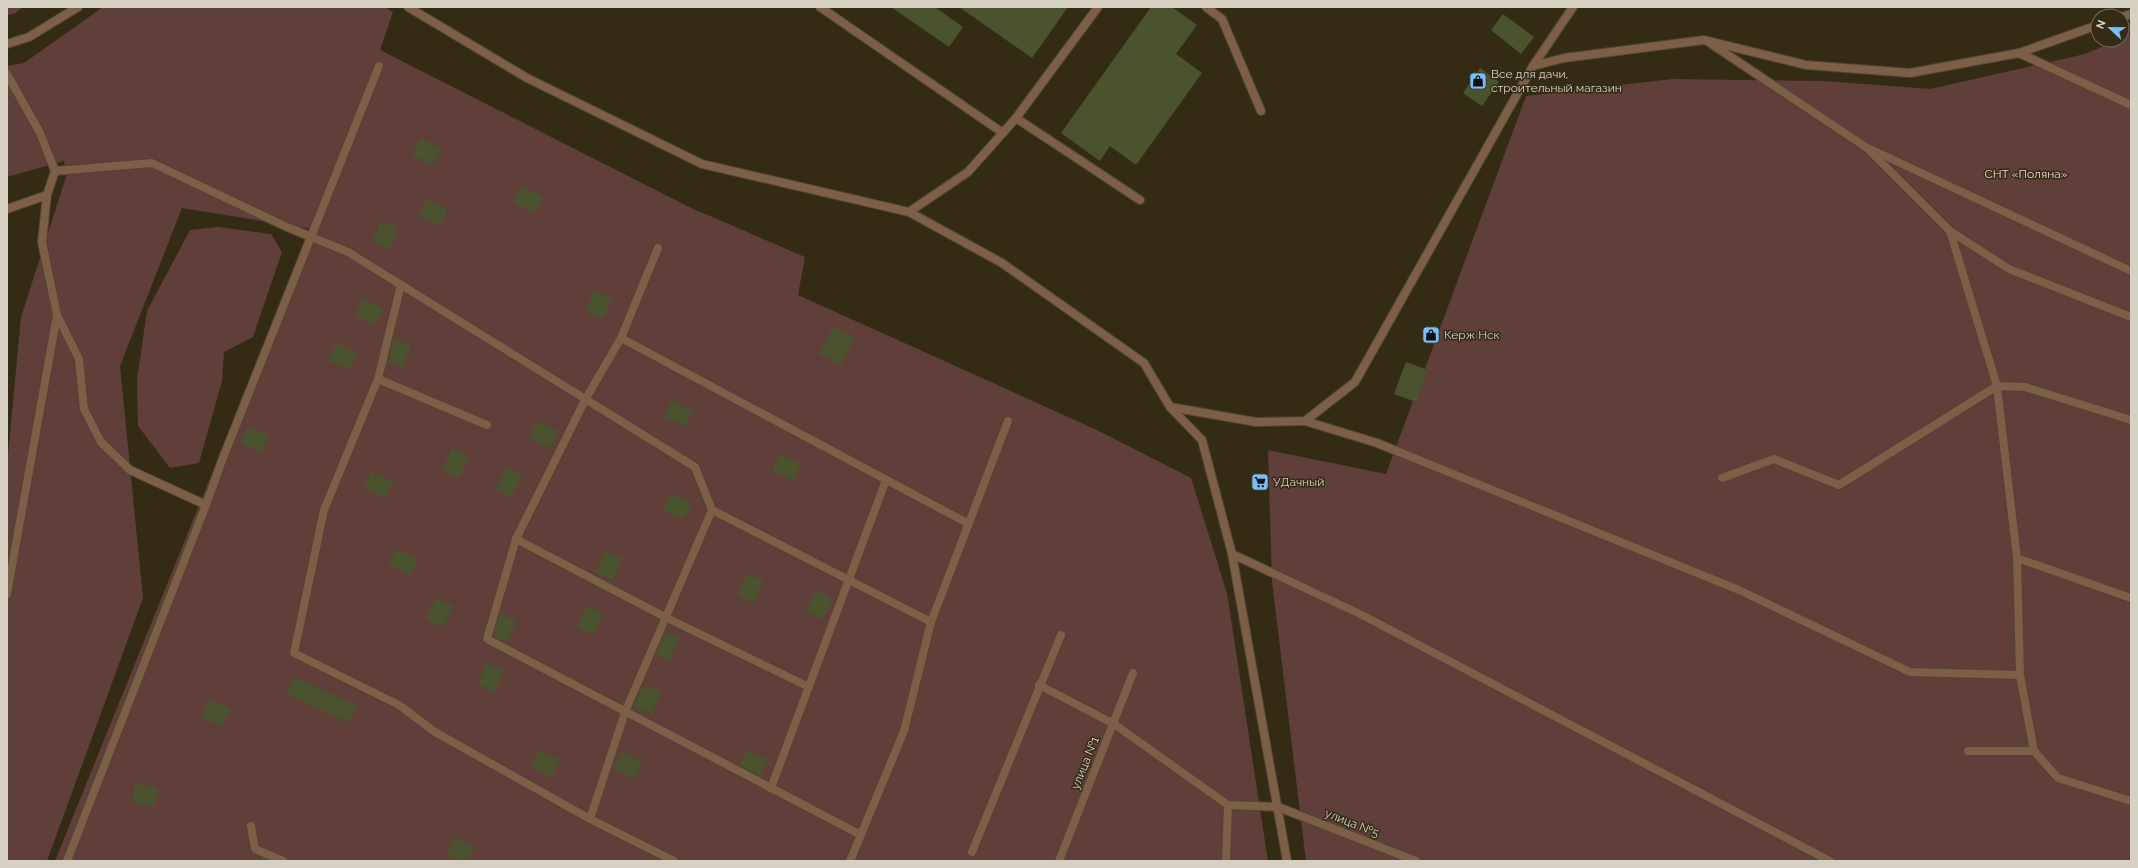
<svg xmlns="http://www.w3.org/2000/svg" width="2138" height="868" viewBox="0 0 2138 868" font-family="Raleway,sans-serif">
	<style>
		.green { fill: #603e3a }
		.building { fill: #4a532e }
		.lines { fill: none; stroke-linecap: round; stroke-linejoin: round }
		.lane-casing { stroke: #4e4631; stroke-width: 10 }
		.street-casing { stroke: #4e4631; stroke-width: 10 }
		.lane { stroke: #7d5e47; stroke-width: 8 }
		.street { stroke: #7d5e47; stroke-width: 8 }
		.labels { text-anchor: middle; stroke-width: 3; stroke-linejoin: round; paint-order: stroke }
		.poi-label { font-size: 12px; fill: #d6d1c3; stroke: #342b15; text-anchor: start }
		.park-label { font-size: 12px; fill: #f4d5d1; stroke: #342b15 }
		.street-label { font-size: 12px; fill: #d6d1c3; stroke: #342b15 }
	</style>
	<rect width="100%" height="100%" fill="#342b15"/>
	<g class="green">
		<path d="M 7,7 L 23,7 L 14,14 L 7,15 Z"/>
		<path d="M 103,7 L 385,7 L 393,12 L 380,50 L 689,207 L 805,257 L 798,295 L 1097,430 L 1191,478 L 1227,593 L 1268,861 L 55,861 L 311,229 L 182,208 L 120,366 L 143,598 L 47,861 L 7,861 L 7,465 L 21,317 L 66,177 L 64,161 L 7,177 L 7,66 L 24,63 Z"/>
		<path d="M 2131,34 L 2131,861 L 1306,861 L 1272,582 L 1268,450 L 1386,474 L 1526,96 L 1672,79 L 1825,81 L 1930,89 L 2085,54 L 2118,40 L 2122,40 L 2122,38 Z"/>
		<path d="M 218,227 L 271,234 L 282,252 L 253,337 L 224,352 L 222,381 L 199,463 L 170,468 L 138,426 L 137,380 L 147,311 L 190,230 Z"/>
	</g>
	<g class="building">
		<path d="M 891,7 L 935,7 L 963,27 L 949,47 Z"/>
		<path d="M 959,7 L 1068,7 L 1032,58 Z"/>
		<path d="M 1151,7 L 1172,7 L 1197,25 L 1176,54 L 1202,73 L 1136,165 L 1110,146 L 1100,161 L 1061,133 Z"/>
		<path d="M 1503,14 L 1534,37 L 1521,54 L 1491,30 Z"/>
		<path d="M 1480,68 L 1499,82 L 1482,106 L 1463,93 Z"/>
		<path d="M 420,138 L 441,149 L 433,165 L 412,155 Z"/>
		<path d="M 522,186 L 543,196 L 535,213 L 513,203 Z"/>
		<path d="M 427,199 L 448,209 L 440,226 L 419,216 Z"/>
		<path d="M 381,220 L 398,227 L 390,249 L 372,242 Z"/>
		<path d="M 594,290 L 612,298 L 603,319 L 585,312 Z"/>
		<path d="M 363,298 L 384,308 L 376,325 L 355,315 Z"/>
		<path d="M 833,327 L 855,338 L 841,365 L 819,354 Z"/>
		<path d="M 394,339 L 411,345 L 403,367 L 388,362 Z"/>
		<path d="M 336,343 L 357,353 L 349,370 L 328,360 Z"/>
		<path d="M 1406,362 L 1428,370 L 1416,402 L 1394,394 Z"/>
		<path d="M 672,400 L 693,411 L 685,427 L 664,417 Z"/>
		<path d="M 537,421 L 558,431 L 550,448 L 529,438 Z"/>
		<path d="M 248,426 L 269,436 L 261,453 L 240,443 Z"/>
		<path d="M 452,448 L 469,456 L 459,478 L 442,470 Z"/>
		<path d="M 780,454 L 801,464 L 793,481 L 772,471 Z"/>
		<path d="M 507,467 L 523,477 L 511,497 L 495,488 Z"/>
		<path d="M 371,471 L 393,481 L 385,498 L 364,488 Z"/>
		<path d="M 671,493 L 692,503 L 684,520 L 663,510 Z"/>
		<path d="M 396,549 L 418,559 L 410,576 L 389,566 Z"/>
		<path d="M 605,551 L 622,558 L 612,580 L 595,572 Z"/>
		<path d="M 747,573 L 764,581 L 754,603 L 737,594 Z"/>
		<path d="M 817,590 L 833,600 L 822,620 L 805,611 Z"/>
		<path d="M 436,598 L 453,606 L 443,627 L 426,619 Z"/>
		<path d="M 586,606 L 603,613 L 594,635 L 577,627 Z"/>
		<path d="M 500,614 L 517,621 L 507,642 L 494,636 Z"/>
		<path d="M 665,632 L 679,638 L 670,660 L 656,654 Z"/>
		<path d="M 487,663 L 504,671 L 495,692 L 478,684 Z"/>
		<path d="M 294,676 L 357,706 L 349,723 L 286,693 Z"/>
		<path d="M 644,685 L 661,692 L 652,714 L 634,706 Z"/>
		<path d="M 208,700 L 230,708 L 223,726 L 202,718 Z"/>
		<path d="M 539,750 L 560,760 L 552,777 L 531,767 Z"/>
		<path d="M 747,750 L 768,760 L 760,776 L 740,765 Z"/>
		<path d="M 622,752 L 643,762 L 635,779 L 614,769 Z"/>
		<path d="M 135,784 L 158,787 L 155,806 L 132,803 Z"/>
		<path d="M 454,838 L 475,848 L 469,861 L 459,861 L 446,855 Z"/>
	</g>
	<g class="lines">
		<defs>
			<g id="lane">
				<path d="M 820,7 L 1003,133"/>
				<path d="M 1206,7 L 1222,19 L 1261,111"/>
				<path d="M 7,44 L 29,37 L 78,7"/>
				<path d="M 1533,66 L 1573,7"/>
				<path d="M 1016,118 L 1140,200"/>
				<path d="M 1868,148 L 2131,271"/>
				<path d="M 909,212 L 968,172 L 1016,118 L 1098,7"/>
				<path d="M 1950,231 L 1997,386 L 2017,558 L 2020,675 L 2034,751 L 2058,778 L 2131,801"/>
				<path d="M 658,248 L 621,338 L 585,400 L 516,539 L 487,639 L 861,835"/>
				<path d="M 57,315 L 79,359 L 84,409 L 101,442 L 130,470 L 206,505"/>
				<path d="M 378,379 L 487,425"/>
				<path d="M 1722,478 L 1774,459 L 1839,485 L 1997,386 L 2025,387 L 2131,420"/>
				<path d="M 516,539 L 667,618 L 809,687"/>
				<path d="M 2017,558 L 2131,598"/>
				<path d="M 1968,751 L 2034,751"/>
				<path d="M 771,788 L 886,480"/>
				<path d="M 590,819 L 625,712 L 712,510"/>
				<path d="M 972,852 L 1061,635"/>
				<path d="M 67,861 L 206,505 L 223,458 L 379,66"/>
			</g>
			<g id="street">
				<path d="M 408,7 L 527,78 L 702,164 L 909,212 L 1002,263 L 1144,363 L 1170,407 L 1202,440 L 1232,554 L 1287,861"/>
				<path d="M 2122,17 L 2131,14"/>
				<path d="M 1710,43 L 1867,148 L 1950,231 L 2009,269 L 2131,317"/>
				<path d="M 2019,53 L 2131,105"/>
				<path d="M 7,74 L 40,133 L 55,171 L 47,195 L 42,242 L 57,315 L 7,594"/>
				<path d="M 55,171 L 152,163 L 287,227 L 348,252 L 695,467 L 712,510 L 931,622"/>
				<path d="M 7,209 L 47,195"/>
				<path d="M 401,285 L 378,379 L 324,510 L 294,653 L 399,705 L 435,732 L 590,819 L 674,861"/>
				<path d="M 621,338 L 969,524"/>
				<path d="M 1170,407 L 1256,422 L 1305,421 L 1355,382 L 1533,66 L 1564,58 L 1704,40 L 1806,65 L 1910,73 L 2019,53 L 2098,25"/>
				<path d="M 1305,421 L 1377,443 L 1739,590 L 1910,672 L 2020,675"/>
				<path d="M 1232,554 L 1362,615 L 1830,861"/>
				<path d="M 1039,685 L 1114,724 L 1228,805 L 1278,807 L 1416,861"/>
				<path d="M 251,826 L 255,849 L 283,861"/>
				<path d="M 850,861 L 904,731 L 931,622 L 1008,421"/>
				<path d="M 1059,861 L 1133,673"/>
				<path d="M 1226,861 L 1228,805"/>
			</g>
		</defs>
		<use href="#lane" class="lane-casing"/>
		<use href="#street" class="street-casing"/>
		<use href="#lane" class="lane"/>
		<use href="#street" class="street"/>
	</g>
	<defs>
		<symbol id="shop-square" viewBox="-11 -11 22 22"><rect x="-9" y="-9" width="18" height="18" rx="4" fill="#78bff8" stroke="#342b15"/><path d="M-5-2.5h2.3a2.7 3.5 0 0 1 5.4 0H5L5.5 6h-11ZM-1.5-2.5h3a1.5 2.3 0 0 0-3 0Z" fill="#111"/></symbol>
		<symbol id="supermarket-square" viewBox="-11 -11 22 22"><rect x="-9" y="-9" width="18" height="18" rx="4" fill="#78bff8" stroke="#342b15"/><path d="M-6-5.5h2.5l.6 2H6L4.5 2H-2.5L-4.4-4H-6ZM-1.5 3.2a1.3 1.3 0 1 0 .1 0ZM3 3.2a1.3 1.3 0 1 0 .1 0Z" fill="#111"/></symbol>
	</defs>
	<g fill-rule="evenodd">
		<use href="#shop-square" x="1468" y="71" width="20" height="20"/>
		<use href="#shop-square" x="1421" y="325" width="20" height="20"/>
		<use href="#supermarket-square" x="1250" y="472" width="20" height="20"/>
	</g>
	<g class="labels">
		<g class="poi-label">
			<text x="1491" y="78">Все для дачи,<tspan x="1491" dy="14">строительный магазин</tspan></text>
			<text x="1444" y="339">Керж Нск</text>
			<text x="1273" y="486">УДачный</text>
		</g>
		<g class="park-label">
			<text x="2026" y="178">СНТ «Поляна»</text>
		</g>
		<g class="street-label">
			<text transform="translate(1085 763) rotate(-68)" y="4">улица №1</text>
			<text transform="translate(1352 823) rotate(22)" y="4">улица №5</text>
		</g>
	</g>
	<rect width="2138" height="868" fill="none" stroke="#d6d1c3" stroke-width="16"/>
	<g transform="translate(2110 28) rotate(292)"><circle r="19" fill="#342b15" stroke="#756d5b"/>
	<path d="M0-3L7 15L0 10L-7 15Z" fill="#78bff8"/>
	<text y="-6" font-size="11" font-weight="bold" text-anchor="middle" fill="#d6d1c3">N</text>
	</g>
</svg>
